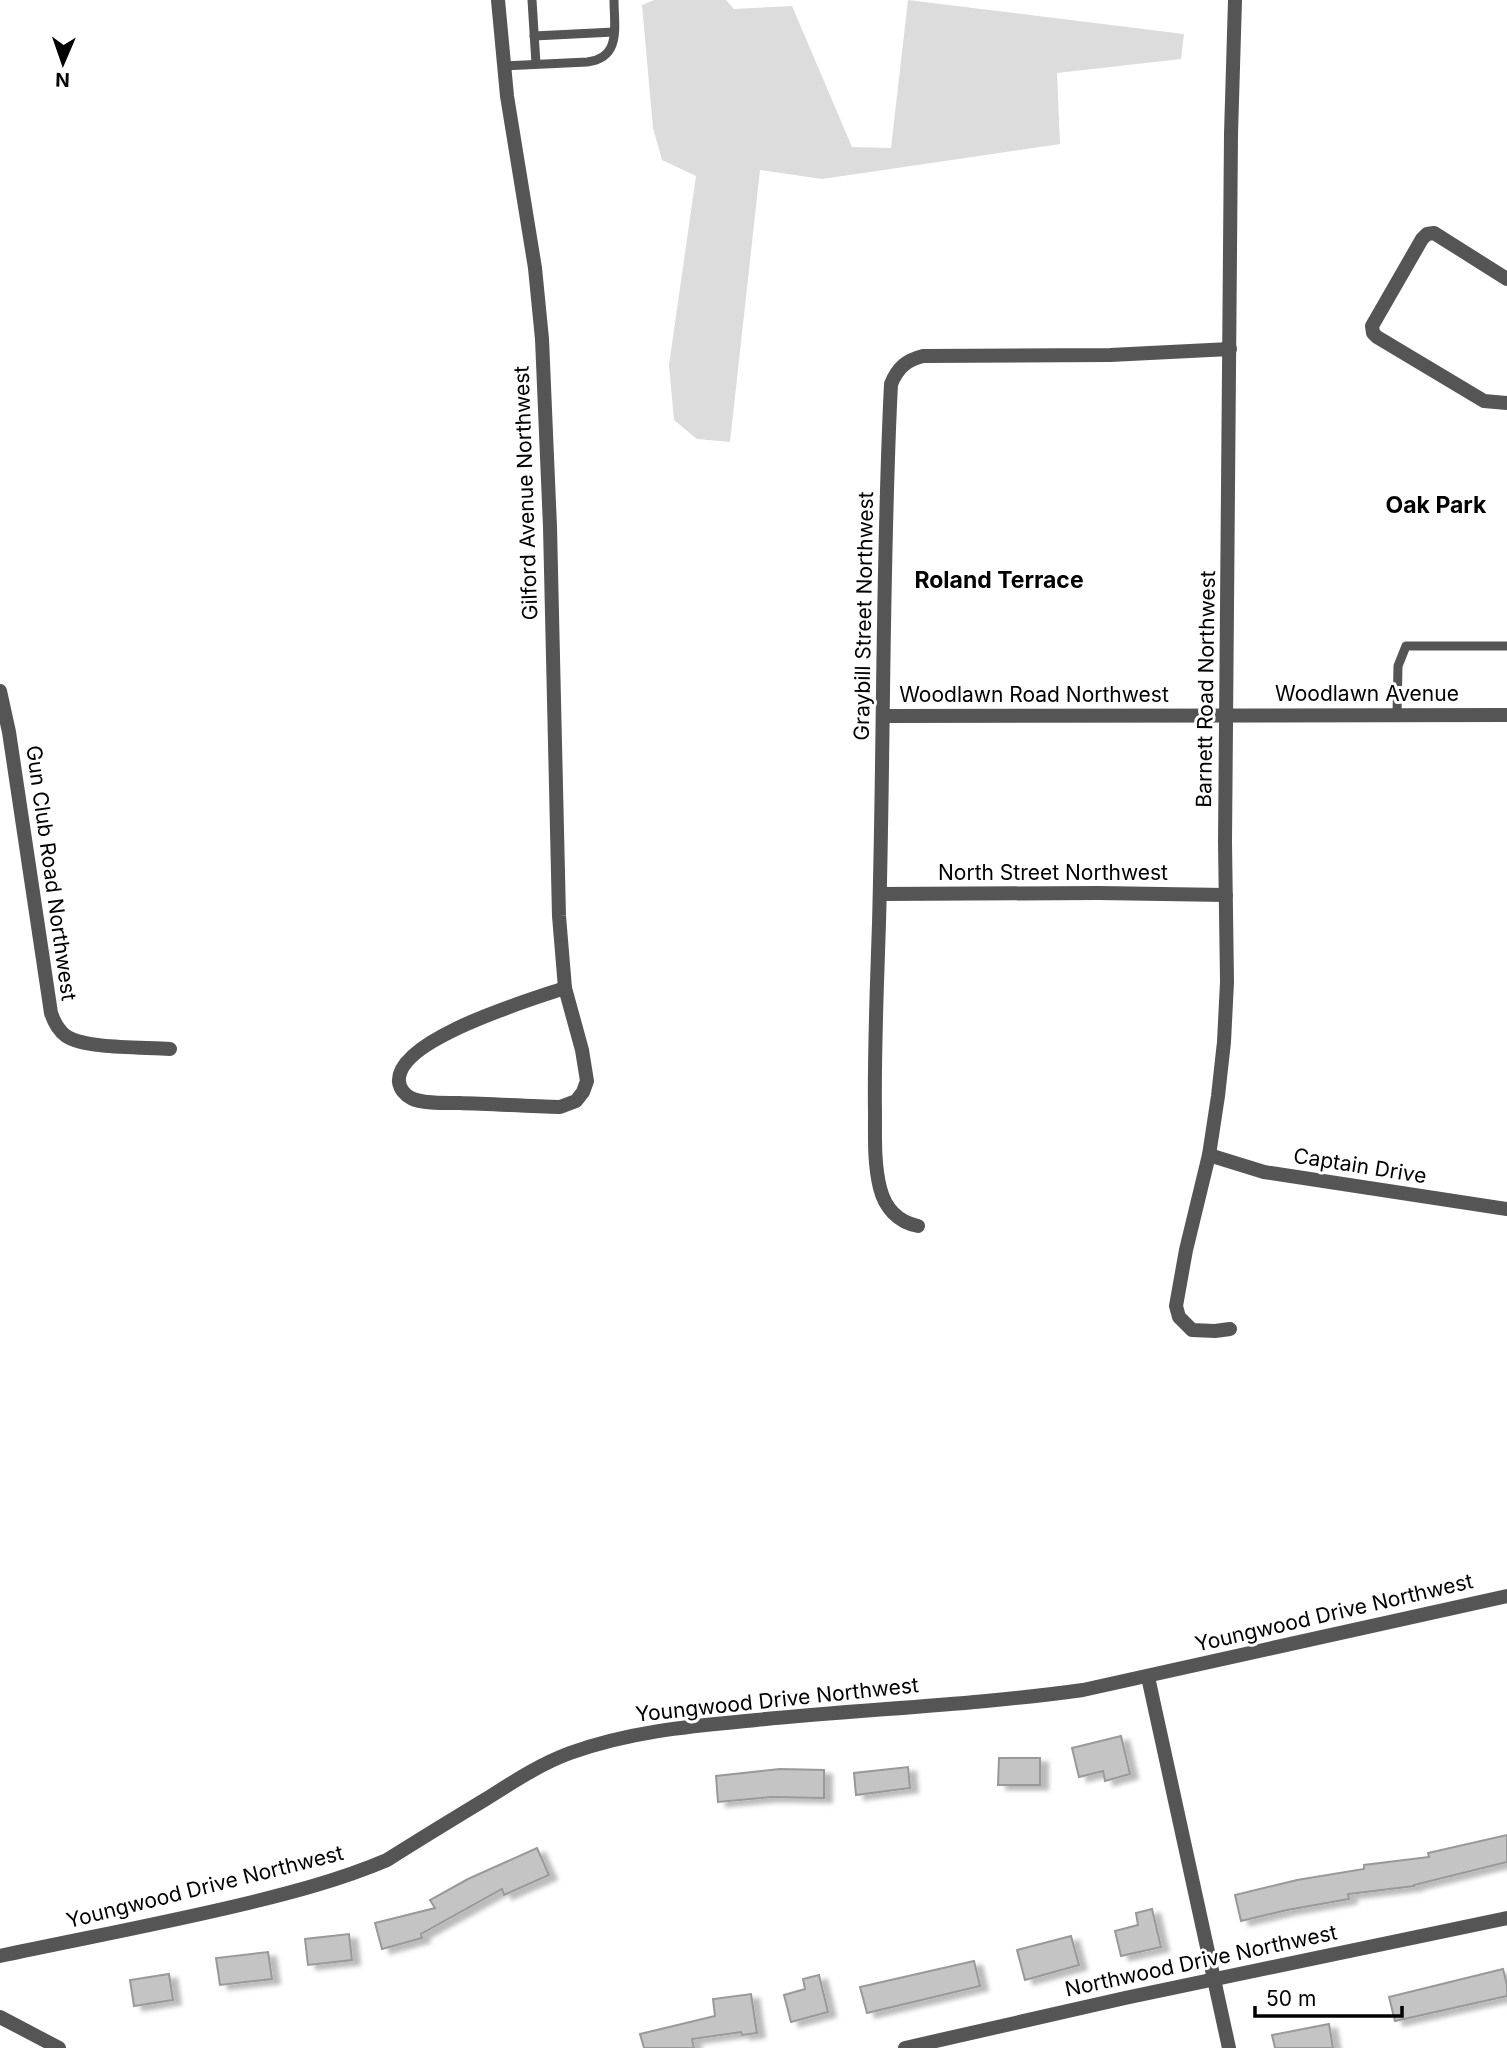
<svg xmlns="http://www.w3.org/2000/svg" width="1507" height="2048" viewBox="0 0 1507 2048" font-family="Inter,sans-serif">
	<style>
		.green { fill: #dcdcdc }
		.building { fill: #c4c4c4; stroke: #999; stroke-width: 2; filter: url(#shadow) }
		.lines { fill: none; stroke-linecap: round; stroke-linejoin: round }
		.lane { stroke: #555; stroke-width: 9 }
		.street { stroke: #555; stroke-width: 14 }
		.labels { text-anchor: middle; stroke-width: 6; stroke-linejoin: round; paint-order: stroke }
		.street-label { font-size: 21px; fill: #000; stroke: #fff }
		.neighbourhood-label { font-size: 23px; font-weight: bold; fill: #000; stroke: #fff }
	</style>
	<defs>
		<filter id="shadow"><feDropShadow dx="8" dy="4.5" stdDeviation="2" flood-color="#0004"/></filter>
	</defs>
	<rect width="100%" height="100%" fill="#fff"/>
	<path class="green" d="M 654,0 L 726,0 L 734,9 L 792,6 L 852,147 L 891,148 L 908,0 L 1184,34 L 1181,59 L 1057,73 L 1060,144 L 822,179 L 760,170 L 730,442 L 697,439 L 674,420 L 669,365 L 696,176 L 662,160 L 653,128 L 642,5 Z"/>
	<g class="building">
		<path d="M 1121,1736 L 1130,1774 L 1105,1781 L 1103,1771 L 1079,1777 L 1072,1748 Z"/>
		<path d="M 999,1758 L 1040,1758 L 1040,1785 L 998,1785 Z"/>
		<path d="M 908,1767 L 910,1788 L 856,1795 L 854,1773 Z"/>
		<path d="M 780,1769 L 824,1770 L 824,1798 L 771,1797 L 718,1802 L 716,1776 Z"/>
		<path d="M 1507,1835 L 1507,1862 L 1414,1885 L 1414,1886 L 1348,1894 L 1349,1899 L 1287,1910 L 1241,1921 L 1235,1895 L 1297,1880 L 1364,1869 L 1364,1865 L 1429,1857 L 1428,1853 Z"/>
		<path d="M 537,1848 L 549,1875 L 504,1895 L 502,1889 L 421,1934 L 422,1938 L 382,1949 L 375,1923 L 435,1908 L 430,1900 L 468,1879 Z"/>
		<path d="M 1152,1909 L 1161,1947 L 1121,1956 L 1115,1931 L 1138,1925 L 1136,1913 Z"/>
		<path d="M 349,1934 L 352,1960 L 308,1965 L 305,1939 Z"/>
		<path d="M 1071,1936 L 1079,1965 L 1025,1980 L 1017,1950 Z"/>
		<path d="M 268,1952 L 272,1979 L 220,1985 L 216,1958 Z"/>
		<path d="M 974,1961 L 980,1986 L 867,2013 L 860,1987 Z"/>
		<path d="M 1503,1969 L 1507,1985 L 1507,1996 L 1395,2021 L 1389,1997 Z"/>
		<path d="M 169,1974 L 173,2000 L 134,2006 L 130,1980 Z"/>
		<path d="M 819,1975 L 828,2012 L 791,2022 L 784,1995 L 805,1989 L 803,1979 Z"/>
		<path d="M 751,1994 L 757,2033 L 742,2035 L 741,2032 L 692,2039 L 694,2048 L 644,2048 L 640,2034 L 715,2016 L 713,1999 Z"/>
		<path d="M 1329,2024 L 1333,2048 L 1275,2048 L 1272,2035 Z"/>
	</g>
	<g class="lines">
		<g class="lane">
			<path d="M 532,0 L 536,64"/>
			<path d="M 534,36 L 614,32"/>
			<path d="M 504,66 L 587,62 C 622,58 614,26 614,0"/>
			<path d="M 1397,715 L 1398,666 L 1406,646 L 1507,646"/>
		</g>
		<g class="street">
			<path d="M 498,0 L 507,96 L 535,268 L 542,339 L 550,527 L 559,916 L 565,988"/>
			<path d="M 1507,279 L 1434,233 L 1427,234 L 1422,239 L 1372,326 L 1373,333 L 1377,337 L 1484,401 L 1507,403"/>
			<path d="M 0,691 L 9,732 L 51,1013 C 54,1022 58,1030 66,1036 C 85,1049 144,1047 170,1049"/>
			<path d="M 883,716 L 1507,715"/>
			<path d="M 880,894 L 1098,893 L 1226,895"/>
			<path d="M 565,988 L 582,1050 L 587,1081 L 583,1092 L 576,1101 L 560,1107 C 526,1106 493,1104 459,1103 C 446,1103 422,1104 411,1098 C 405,1095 400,1089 399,1082 C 395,1039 533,999 565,988 Z"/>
			<path d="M 1209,1155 L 1264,1172 L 1507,1209"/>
			<path d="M 918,1226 C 898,1222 885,1208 880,1188 C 874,1164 875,1138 875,1114 C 874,1050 877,987 879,923 C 884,743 882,563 891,384 C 898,367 907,360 923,356 L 1110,355 L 1230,349"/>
			<path d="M 1230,1329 L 1215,1331 L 1192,1330 L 1179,1317 L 1176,1306 L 1186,1250 L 1209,1155 L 1218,1096 L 1224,1042 L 1227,982 L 1225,842 L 1231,134 L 1235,0"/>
			<path d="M 1148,1677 L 1229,2048"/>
			<path d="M 0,1956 C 80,1939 160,1924 240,1905 C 290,1893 340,1880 387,1860 C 420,1839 453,1819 486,1799 C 513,1782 540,1764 570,1753 C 630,1731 693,1726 756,1720 C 865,1709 975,1705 1083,1690 L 1507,1596"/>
			<path d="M 0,2017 L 59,2048"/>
			<path d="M 905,2048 L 1125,1998 L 1507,1918"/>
		</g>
	</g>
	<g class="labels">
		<g class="street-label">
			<text transform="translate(526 493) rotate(-92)" y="7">Gilford Avenue Northwest</text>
			<text transform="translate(864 616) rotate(-89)" y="7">Graybill Street Northwest</text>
			<text transform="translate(1206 689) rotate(-89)" y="7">Barnett Road Northwest</text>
			<text x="1367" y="701">Woodlawn Avenue</text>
			<text x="1034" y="702">Woodlawn Road Northwest</text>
			<text transform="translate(51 873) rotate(82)" y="7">Gun Club Road Northwest</text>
			<text x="1053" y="880">North Street Northwest</text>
			<text transform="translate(1360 1166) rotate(9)" y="7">Captain Drive</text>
			<text transform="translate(1334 1613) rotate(-13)" y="7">Youngwood Drive Northwest</text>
			<text transform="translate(777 1700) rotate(-6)" y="7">Youngwood Drive Northwest</text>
			<text transform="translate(205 1887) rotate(-14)" y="7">Youngwood Drive Northwest</text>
			<text transform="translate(1201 1961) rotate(-12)" y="7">Northwood Drive Northwest</text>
		</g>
		<g class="neighbourhood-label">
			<text x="1436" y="513">Oak Park</text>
			<text x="999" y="588">Roland Terrace</text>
		</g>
	</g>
	<g transform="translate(63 63) rotate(182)" stroke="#ffffff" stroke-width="5" paint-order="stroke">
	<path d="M0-5L12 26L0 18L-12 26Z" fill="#000000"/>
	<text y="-10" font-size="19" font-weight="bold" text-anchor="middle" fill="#000000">N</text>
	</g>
	<path d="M1255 2006v10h147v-10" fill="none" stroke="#000000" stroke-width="3.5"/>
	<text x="1266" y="2006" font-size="21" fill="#000000" stroke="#ffffff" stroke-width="5" paint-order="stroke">50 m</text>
</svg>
